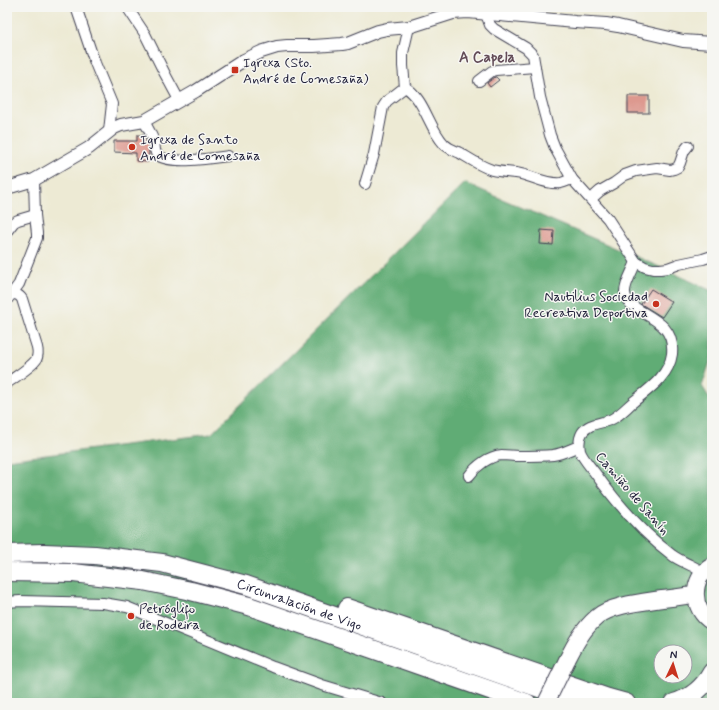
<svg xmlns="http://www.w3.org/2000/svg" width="719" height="710" viewBox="0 0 719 710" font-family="Mynerve,sans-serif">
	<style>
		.forest { fill: #60ac74; stroke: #416758; fill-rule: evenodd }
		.building { fill: #dd998f }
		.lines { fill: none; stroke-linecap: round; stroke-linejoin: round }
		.minor-casing { stroke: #404052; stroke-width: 12 }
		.tertiary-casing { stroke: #404052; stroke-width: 14 }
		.primary-casing { stroke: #404052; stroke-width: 18 }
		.motorway-casing { stroke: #404052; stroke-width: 20 }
		.minor { stroke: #fff; stroke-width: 10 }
		.tertiary { stroke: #fff; stroke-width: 12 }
		.primary { stroke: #fff; stroke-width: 16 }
		.motorway { stroke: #fff; stroke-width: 18 }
		.primary-bridge-casing { stroke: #404052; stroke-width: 18; stroke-linecap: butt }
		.primary-bridge { stroke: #fff; stroke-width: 16 }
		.poi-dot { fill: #c8321e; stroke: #f6f6f2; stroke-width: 1.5 }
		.labels { text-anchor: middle; stroke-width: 3; stroke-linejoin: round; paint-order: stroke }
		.poi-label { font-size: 14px; fill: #22223b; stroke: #f6f6f2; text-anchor: start }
		.street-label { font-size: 14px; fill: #22223b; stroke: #f6f6f2 }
		.neighbourhood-label { font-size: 15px; font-weight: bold; fill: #634c58; stroke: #f6f6f2 }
	</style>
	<rect width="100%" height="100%" fill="#f6f6f2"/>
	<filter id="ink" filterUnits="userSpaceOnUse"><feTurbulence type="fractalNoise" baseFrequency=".025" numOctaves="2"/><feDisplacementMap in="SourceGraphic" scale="8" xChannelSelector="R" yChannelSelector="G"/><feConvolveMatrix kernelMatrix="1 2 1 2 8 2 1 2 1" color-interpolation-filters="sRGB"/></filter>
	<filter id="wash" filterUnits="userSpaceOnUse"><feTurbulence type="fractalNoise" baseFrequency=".012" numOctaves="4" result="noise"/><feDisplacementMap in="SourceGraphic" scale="16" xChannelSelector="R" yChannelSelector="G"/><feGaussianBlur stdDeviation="0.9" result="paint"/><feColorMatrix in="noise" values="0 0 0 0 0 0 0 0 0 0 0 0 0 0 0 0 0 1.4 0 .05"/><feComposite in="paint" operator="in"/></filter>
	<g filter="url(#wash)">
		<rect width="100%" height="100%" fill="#edead4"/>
		<path class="forest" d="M 465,183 L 671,272 L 712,291 L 712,356 L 702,386 L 712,402 L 712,703 L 7,703 L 7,460 L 211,434 ZM 661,652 L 685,652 L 685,676 L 661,676 Z"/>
		<g id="blocks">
			<g class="building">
				<path d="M 495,77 L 496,77 L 499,80 L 490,87 L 487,83 Z"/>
				<rect x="628" y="96" width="21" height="17"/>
				<path d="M 137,135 L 144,135 L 146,139 L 146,142 L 148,143 L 149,152 L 148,162 L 136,161 L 136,153 L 114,152 L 114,141 L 137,141 Z"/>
				<path d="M 541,230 L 554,231 L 553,245 L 540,244 Z"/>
				<path d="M 651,289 L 672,302 L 662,317 L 641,304 Z"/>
			</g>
		</g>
	</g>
	<g filter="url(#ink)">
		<use href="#blocks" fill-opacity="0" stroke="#404052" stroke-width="1"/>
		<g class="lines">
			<defs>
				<g id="minor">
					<path d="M 76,7 L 95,63 L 112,104 L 109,131"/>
					<path d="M 127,7 L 145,34 L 165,74 L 179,100"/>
					<path d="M 486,14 L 490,25 L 494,29 L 526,48 L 533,55 L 540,97 L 550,135 L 555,148 L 572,179 L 608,219 L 636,262 L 645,267 L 653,269 L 660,269 L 668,268 L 679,264 L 703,259 L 712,256"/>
					<path d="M 479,81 L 492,71 L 496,70 L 535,67"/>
					<path d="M 405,87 C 425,99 428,127 444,144 C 449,149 454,150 460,153 C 470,159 480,166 492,170 C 500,172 508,172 516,173 C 531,175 546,185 561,183 C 565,182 569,180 572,179"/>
					<path d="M 144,121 C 148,128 151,134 154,141 C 155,145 154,149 156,153 C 164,166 214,158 228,156"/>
					<path d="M 365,184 L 374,154 L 383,107 L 387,101 L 405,87 L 403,66 L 403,53 L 409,27"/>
					<path d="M 591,199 L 600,191 L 614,183 L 625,175 L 636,171 L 657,168 L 670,170 L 674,169 L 678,167 L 680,163 L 684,151 L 688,146"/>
					<path d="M 7,231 L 14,222 L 18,220 L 35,215"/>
					<path d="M 636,262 C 633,270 624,285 625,293 C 627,316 676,314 672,354 C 669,376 649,389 633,402 C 626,408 620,415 612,419 C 602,424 589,422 582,433 C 579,438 579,445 580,451 C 583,459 590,466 595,473 C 616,502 644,534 672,555 C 677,559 684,562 690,565 C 695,567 699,570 703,573"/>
					<path d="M 7,294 C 14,294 18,293 22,299 L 37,347 C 38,351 38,356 36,360 C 30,368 15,377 7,383"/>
					<path d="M 7,300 L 19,284 L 37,238 L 37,233 L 35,215 L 34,180"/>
					<path d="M 469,476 C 476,466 489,456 502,455 C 507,455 513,456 518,456 C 529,456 541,456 553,455 C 562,454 571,449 579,446"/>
					<path d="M 7,602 L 20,601 L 103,603 L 127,607 L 273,667 L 322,685 L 382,703"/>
				</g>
				<path id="tertiary" d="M 7,188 L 34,180 L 89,148 L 114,128 L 121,125 L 144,121 L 196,91 L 244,60 L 261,52 L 277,47 L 287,46 L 314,46 L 342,44 L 348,43 L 378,31 L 387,29 L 409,27 L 453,13 L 468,12 L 575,22 L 606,24 L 618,26 L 683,41 L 712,43"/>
				<g id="primary">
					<path d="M 712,566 C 690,578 691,610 712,622"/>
					<path d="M 567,660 C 575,644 583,629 597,617 C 611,605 643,602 662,599 C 673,598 684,596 695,595"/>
				</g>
				<g id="motorway">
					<path id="s1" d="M 7,554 L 44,553 L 95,555 L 162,563 L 246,585 L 582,703"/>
					<path d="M 7,572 L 73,573 L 143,581 L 191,591 L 249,606 L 527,703"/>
					<path d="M 347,608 L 608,698 L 626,703"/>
					<path d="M 674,703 C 691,698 704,687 712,672"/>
				</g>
			</defs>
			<use href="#minor" class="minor-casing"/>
			<use href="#tertiary" class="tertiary-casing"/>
			<use href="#primary" class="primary-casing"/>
			<use href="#motorway" class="motorway-casing"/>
			<use href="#minor" class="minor"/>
			<use href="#tertiary" class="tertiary"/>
			<use href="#primary" class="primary"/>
			<use href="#motorway" class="motorway"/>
			<defs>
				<path id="primary-bridge" d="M 546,703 L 567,660"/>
			</defs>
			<use href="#primary-bridge" class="primary-bridge-casing"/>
			<use href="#primary-bridge" class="primary-bridge"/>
		</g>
	</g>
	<g class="poi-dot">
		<rect x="231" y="66" width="8" height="8" rx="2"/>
		<circle cx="132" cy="147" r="4"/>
		<circle cx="656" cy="304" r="4"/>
		<circle cx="131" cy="616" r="4"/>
	</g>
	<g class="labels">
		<g class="poi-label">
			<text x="243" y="67">Igrexa (Sto.<tspan x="243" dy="16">André de Comesaña)</tspan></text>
			<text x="140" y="144">Igrexa de Santo<tspan x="140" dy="16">André de Comesaña</tspan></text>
			<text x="648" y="301" text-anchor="end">Nautilius Sociedad<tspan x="648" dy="16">Recreativa Deportiva</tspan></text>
			<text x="139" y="613">Petróglifo<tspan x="139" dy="16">de Rodeira</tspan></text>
		</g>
		<g class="street-label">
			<text transform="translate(633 493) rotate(49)" y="5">Camiño de Sanín</text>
			<text dy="5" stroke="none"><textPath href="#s1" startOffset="299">Circunvalación de Vigo</textPath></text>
		</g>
		<g class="neighbourhood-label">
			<text x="487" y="62">A Capela</text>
		</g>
	</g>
	<rect width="719" height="710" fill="none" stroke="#f6f6f2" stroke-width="24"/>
	<g transform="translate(673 664) rotate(4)"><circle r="19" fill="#f6f6f2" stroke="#a1a1a9"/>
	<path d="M0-3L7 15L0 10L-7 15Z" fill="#c8321e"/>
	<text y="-6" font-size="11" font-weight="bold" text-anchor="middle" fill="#22223b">N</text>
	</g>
</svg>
